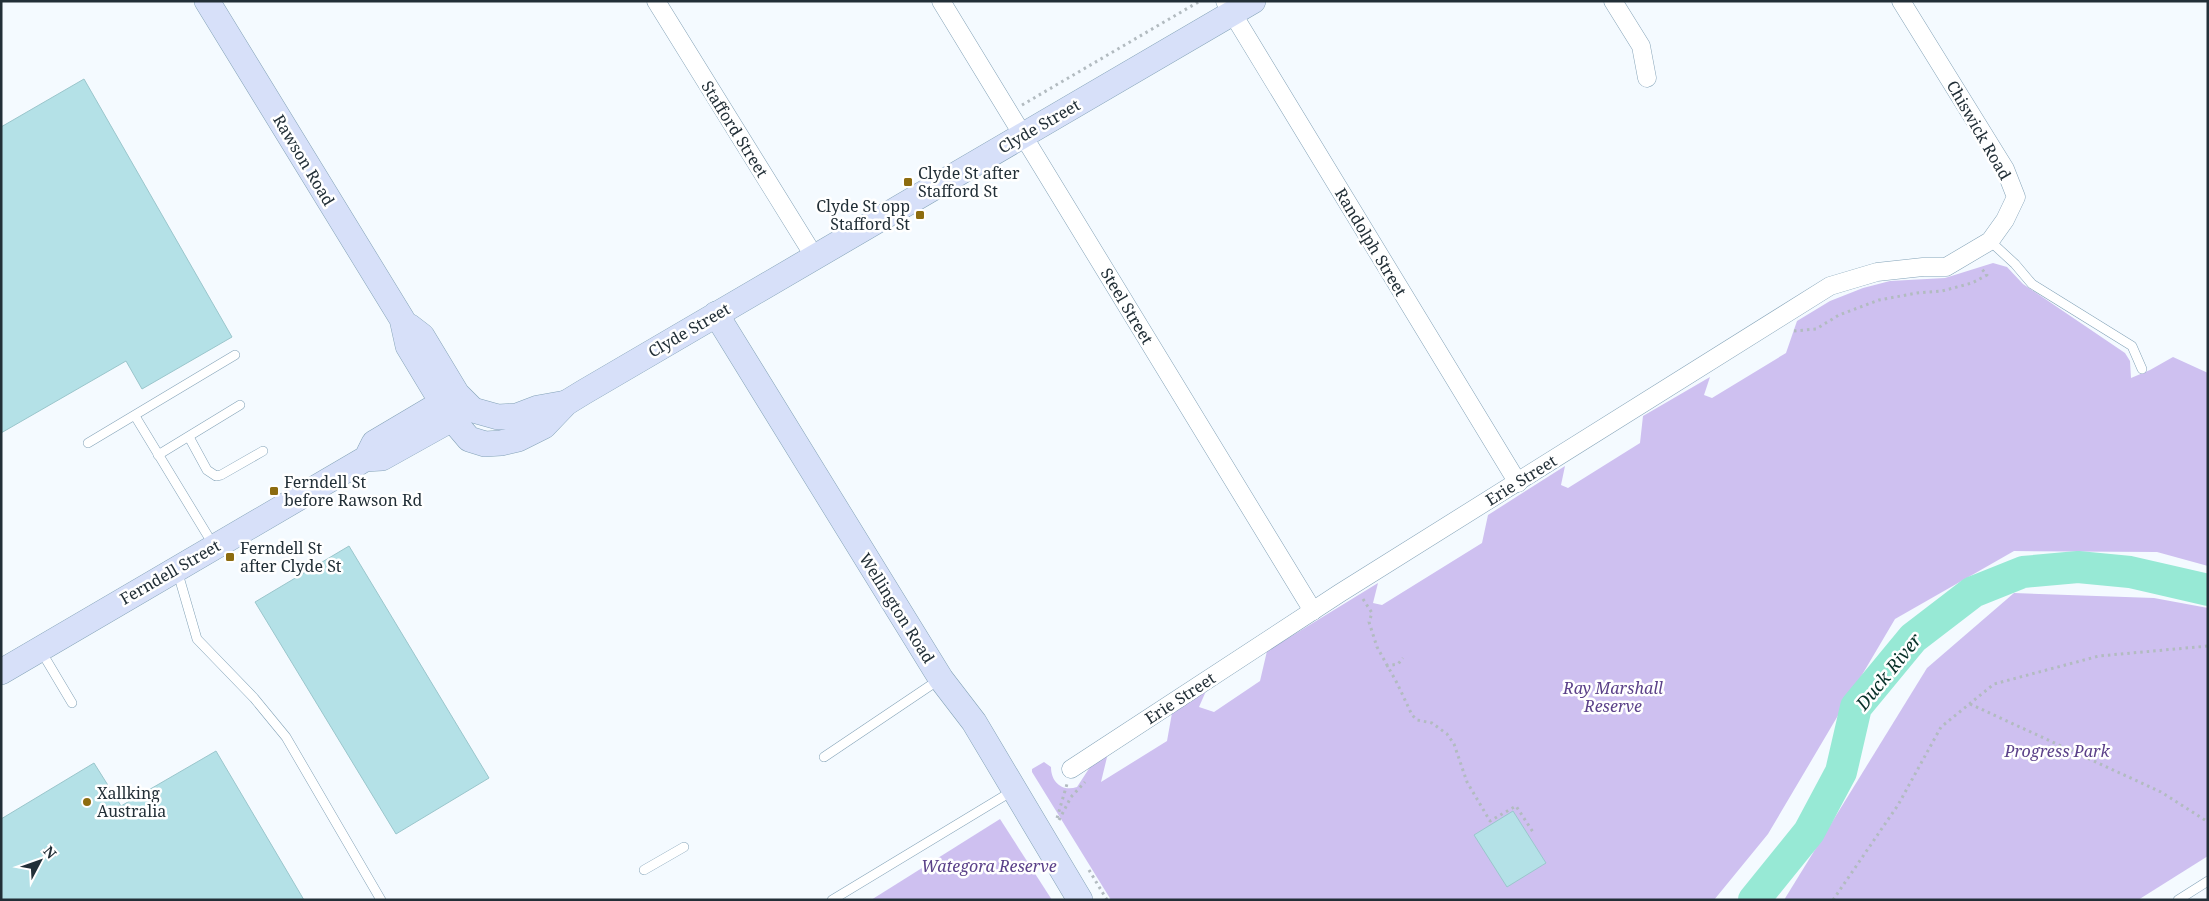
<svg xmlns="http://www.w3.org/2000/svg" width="2209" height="901" viewBox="0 0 2209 901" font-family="'Noto Serif',serif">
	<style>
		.green { fill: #cec0f0 }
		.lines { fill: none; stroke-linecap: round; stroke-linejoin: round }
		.river { stroke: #97e9d5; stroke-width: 32 }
		.building { fill: #b4e1e7; stroke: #9ac6cc }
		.lane-casing { stroke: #84a3b8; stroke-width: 10 }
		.street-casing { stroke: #84a3b8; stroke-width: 19 }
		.secondary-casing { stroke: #84a3b8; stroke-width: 26 }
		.path { stroke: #b2bbc0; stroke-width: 3; stroke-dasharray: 2.5 4; stroke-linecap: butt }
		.lane { stroke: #fff; stroke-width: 9 }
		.street { stroke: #fff; stroke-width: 18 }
		.secondary { stroke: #d7e0f9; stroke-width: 25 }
		.poi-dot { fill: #8d6c0f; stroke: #fff; stroke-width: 2 }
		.labels { text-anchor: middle; stroke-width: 5; stroke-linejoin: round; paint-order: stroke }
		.street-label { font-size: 16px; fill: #222f37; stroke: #fff }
		.poi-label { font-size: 16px; fill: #222f37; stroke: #fff; text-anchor: start }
		.park-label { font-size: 16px; font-style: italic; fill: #5b4189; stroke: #fff }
		.water-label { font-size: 18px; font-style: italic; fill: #083129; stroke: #fff }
	</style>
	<rect width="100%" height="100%" fill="#f4faff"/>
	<g class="green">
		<path d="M 1993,263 L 2007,267 L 2023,284 L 2125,353 L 2130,361 L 2131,378 L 2150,370 L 2173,357 L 2208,373 L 2208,566 L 2157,552 L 2014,551 L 1895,619 L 1768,834 L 1714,900 L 1111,900 L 1032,772 L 1032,769 L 1044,762 L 1051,767 C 1051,782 1062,792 1077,787 L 1094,761 L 1108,753 L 1101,782 L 1167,741 L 1172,713 L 1206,691 L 1199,707 L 1214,712 L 1260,681 L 1267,651 L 1378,583 L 1373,603 L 1382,605 L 1482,543 L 1488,515 L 1565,466 L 1561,485 L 1568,488 L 1640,443 L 1643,416 L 1710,377 L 1704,395 L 1712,398 L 1786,353 L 1797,321 L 1830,301 L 1863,288 L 1890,281 L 1945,278 Z"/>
		<path d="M 2014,593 L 2154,598 L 2208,608 L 2208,856 L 2138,900 L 1784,900 L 1927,668 Z"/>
		<path d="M 1000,819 L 1052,900 L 871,900 Z"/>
	</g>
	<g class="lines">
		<path class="river" d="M 1754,900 L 1809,832 L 1841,772 L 1856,707 L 1913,638 L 1973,592 L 2023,572 L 2078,567 L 2130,572 L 2208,590"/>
	</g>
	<g class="building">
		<path d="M 84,79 L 232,337 L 142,389 L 126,361 L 1,433 L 1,127 Z"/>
		<path d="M 349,546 L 489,778 L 396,834 L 255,602 Z"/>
		<path d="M 216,751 L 304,900 L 1,900 L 1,819 L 94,763 L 121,806 Z"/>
		<path d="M 1513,811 L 1546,863 L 1507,887 L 1474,835 Z"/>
	</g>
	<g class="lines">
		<defs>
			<g id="lane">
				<path d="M 1990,241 L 2015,264 L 2032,284 L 2132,346 L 2142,369"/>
				<path d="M 135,416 L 214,546"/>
				<path d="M 189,437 L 207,470 L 216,476 L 221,475 L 263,451"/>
				<path d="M 88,443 L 235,355"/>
				<path d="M 158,455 L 240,405"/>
				<path d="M 177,570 L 197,639 L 254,698 L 286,737 L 381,900"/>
				<path d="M 41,651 L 72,703"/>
				<path d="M 824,757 L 940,679"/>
				<path d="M 644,870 L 684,847"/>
				<path d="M 832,900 L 1014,790"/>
				<path d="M 2178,900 L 2208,881"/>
			</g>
			<g id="street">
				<path d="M 656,1 L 814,256"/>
				<path d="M 941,1 L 1313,611"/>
				<path d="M 1225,1 L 1518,483"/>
				<path d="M 1613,1 L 1641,46 L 1647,78"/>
				<path d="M 1071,769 L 1340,593 L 1830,286 L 1877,272 L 1923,267 L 1946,267 L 1990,241 L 2005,220 L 2016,197 L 2005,169 L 1901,1"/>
			</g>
			<g id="secondary">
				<path d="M 207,1 L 402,319 L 408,346 L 452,419 L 469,439 L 485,444 L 501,443 L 518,439 L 544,426 L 566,403 L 584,392 L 1253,1"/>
				<path d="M 716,314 L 941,679 L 974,722 L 1080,900"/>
				<path d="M 409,326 L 422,336 L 457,394 L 473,410 L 498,417 L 517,416 L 538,408 L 566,403"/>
				<path d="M 369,453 L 374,443 L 455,395"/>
				<path d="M 1,672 L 365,459 L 382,458 L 452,419 L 468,407"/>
			</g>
		</defs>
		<use href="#lane" class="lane-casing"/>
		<use href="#street" class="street-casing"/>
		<use href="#secondary" class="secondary-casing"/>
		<g class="path">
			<path d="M 1022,105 L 1200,1"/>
			<path d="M 1794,331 L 1816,329 L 1839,315 L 1879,300 L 1917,293 L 1942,291 L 1972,283 L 1987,275 L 1980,267"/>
			<path d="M 1363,599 L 1372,613 L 1369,622 L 1377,647 L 1397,683 L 1412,715 L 1417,720 L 1432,723 L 1447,734 L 1454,744 L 1467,782 L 1490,821 L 1516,806 L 1533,832"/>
			<path d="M 1386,666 L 1398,664 L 1403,658"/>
			<path d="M 1970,704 L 2161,792 L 2208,822"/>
			<path d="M 1057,818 L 1067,784"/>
			<path d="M 1059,820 L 1071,797 L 1085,782"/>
			<path d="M 1089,870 L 1107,900"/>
			<path d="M 1833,900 L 1898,805 L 1941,727 L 1994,684 L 2099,656 L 2208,646"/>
		</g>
		<use href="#lane" class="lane"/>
		<use href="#street" class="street"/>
		<use href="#secondary" class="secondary"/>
	</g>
	<g class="poi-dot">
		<rect x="903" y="177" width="10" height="10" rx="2.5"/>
		<rect x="915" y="210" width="10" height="10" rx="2.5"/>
		<rect x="269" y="486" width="10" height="10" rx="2.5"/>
		<rect x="225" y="552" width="10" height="10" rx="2.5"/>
		<circle cx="87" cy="802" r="5"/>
	</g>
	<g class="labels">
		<g class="street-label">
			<text transform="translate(1039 126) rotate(-30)" y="6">Clyde Street</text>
			<text transform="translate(735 129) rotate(58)" y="6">Stafford Street</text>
			<text transform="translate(1979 130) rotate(60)" y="6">Chiswick Road</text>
			<text transform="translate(304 160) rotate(59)" y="6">Rawson Road</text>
			<text transform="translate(1371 242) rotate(59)" y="6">Randolph Street</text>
			<text transform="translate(1127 306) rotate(59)" y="6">Steel Street</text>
			<text transform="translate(689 330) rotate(-30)" y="6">Clyde Street</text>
			<text transform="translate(1521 480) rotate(-32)" y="6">Erie Street</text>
			<text transform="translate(170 572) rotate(-30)" y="6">Ferndell Street</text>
			<text transform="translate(897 608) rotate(58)" y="6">Wellington Road</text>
			<text transform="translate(1180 698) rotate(-33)" y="6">Erie Street</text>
		</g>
		<g class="poi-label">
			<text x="918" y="179">Clyde St after<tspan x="918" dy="18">Stafford St</tspan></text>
			<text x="910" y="212" text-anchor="end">Clyde St opp<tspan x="910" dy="18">Stafford St</tspan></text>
			<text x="284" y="488">Ferndell St<tspan x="284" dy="18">before Rawson Rd</tspan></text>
			<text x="240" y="554">Ferndell St<tspan x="240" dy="18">after Clyde St</tspan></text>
			<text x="97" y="799">Xallking<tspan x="97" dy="18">Australia</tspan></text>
		</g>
		<g class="park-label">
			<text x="1613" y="694">Ray Marshall<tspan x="1613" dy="18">Reserve</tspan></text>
			<text x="2057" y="757">Progress Park</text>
			<text x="989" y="872">Wategora Reserve</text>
		</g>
		<g class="water-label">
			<text transform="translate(1889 672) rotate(-51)" y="6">Duck River</text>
		</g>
	</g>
	<rect width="2209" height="901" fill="none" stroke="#222f37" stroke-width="5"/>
	<g transform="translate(40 861) rotate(49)" stroke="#ffffff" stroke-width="4" paint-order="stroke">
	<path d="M0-4L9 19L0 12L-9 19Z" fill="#222f37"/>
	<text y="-8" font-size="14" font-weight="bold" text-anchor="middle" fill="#222f37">N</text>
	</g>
</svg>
